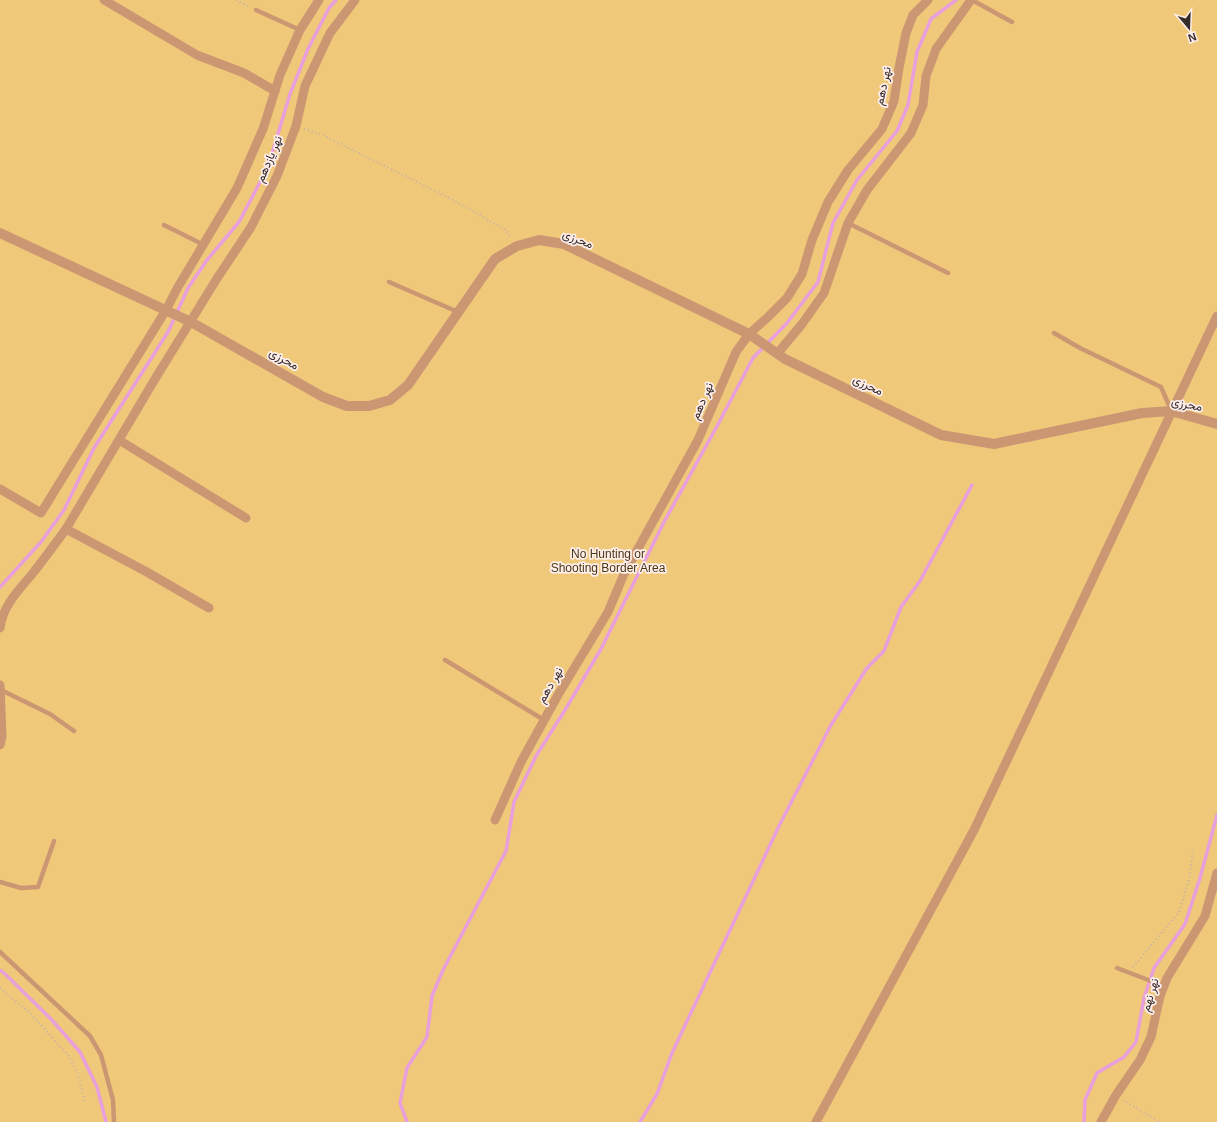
<svg xmlns="http://www.w3.org/2000/svg" width="1217" height="1122" viewBox="0 0 1217 1122" font-family="Helvetica,Vazirmatn,sans-serif">
	<style>
		.green { fill: #efc87a }
		.lines { fill: none; stroke-linecap: round; stroke-linejoin: round }
		.stream { stroke: #e99fdb; stroke-width: 3.5 }
		.path { stroke: #c0b2af; stroke-width: 2; stroke-dasharray: 1 3; stroke-linecap: butt }
		.service { stroke: #cb9773; stroke-width: 4.5 }
		.minor { stroke: #cb9773; stroke-width: 9 }
		.tertiary { stroke: #cb9773; stroke-width: 10 }
		.labels { text-anchor: middle; stroke-width: 3.5; stroke-linejoin: round; paint-order: stroke }
		.street-label { font-size: 12px; fill: #352c2a; stroke: #ffefec }
		.park-label { font-size: 12px; fill: #493712; stroke: #ffefec }
	</style>
	<rect width="100%" height="100%" fill="#ffefec"/>
	<rect class="green" x="0" y="0" width="1217" height="1122"/>
	<g class="lines">
		<g class="stream">
			<path d="M 0,587 L 41,542 L 64,510 L 94,448 L 168,332 L 188,288 L 207,260 L 239,222 L 268,167 L 290,94 L 308,49 L 329,8 L 336,0"/>
			<path d="M 0,970 L 5,974 L 51,1019 L 80,1052 L 97,1087 L 106,1122"/>
			<path d="M 407,1122 L 400,1103 L 407,1068 L 427,1037 L 432,996 L 443,970 L 506,851 L 514,802 L 536,756 L 565,710 L 601,649 L 664,522 L 716,428 L 753,358 L 787,323 L 818,282 L 833,223 L 857,180 L 897,131 L 908,105 L 917,52 L 931,19 L 956,0"/>
			<path d="M 640,1122 L 657,1094 L 672,1053 L 779,826 L 831,725 L 867,668 L 884,651 L 901,607 L 920,581 L 972,485"/>
			<path d="M 1084,1122 L 1085,1100 L 1097,1073 L 1124,1057 L 1136,1042 L 1144,998 L 1154,968 L 1185,924 L 1200,878 L 1217,815"/>
		</g>
		<g class="path">
			<path d="M 236,0 L 250,7"/>
			<path d="M 304,129 L 323,135 L 453,200 L 506,230 L 511,238"/>
			<path d="M 1133,967 L 1179,912 L 1189,880 L 1193,849"/>
			<path d="M 0,988 L 31,1014 L 68,1055 L 78,1074 L 85,1102"/>
			<path d="M 1123,1100 L 1160,1122"/>
		</g>
		<g class="service">
			<path d="M 972,0 L 1012,22"/>
			<path d="M 256,10 L 300,30"/>
			<path d="M 848,223 L 948,273"/>
			<path d="M 164,225 L 204,245"/>
			<path d="M 389,282 L 458,312"/>
			<path d="M 1054,333 L 1080,348 L 1161,387 L 1171,410"/>
			<path d="M 445,660 L 544,720"/>
			<path d="M 1,690 L 50,714 L 74,731"/>
			<path d="M 0,882 L 21,888 L 38,887 L 54,841"/>
			<path d="M 0,952 L 90,1036 L 101,1055 L 113,1100 L 114,1122"/>
			<path d="M 1117,968 L 1164,986"/>
		</g>
		<g class="minor">
			<path d="M 104,0 L 197,55 L 244,73 L 275,91"/>
			<path d="M 777,354 L 802,324 L 824,293 L 848,223 L 867,190 L 911,133 L 923,105 L 926,76 L 936,49 L 971,0"/>
			<path d="M 119,440 L 246,518"/>
			<path d="M 0,489 L 41,513 L 166,310 L 178,287 L 237,188 L 263,129 L 280,75 L 300,30 L 319,0"/>
			<path d="M 209,608 L 145,571 L 66,529 L 155,379 L 216,280 L 251,227 L 277,176 L 296,126 L 305,86 L 330,33 L 355,0"/>
			<path d="M 0,628 C 3,605 19,590 33,573 C 44,559 55,544 66,529"/>
			<path d="M 0,685 L 2,737 L 0,745"/>
			<path d="M 495,820 L 521,762 L 558,695 L 608,612 L 624,574 L 698,440 L 736,352 L 749,334 L 768,317 L 787,298 L 802,274 L 812,240 L 828,202 L 848,170 L 882,129 L 894,101 L 899,68 L 906,33 L 913,15 L 928,0"/>
			<path d="M 816,1122 L 974,830 L 1217,316"/>
			<path d="M 1101,1122 L 1116,1095 L 1140,1060 L 1151,1037 L 1160,996 L 1167,978 L 1205,916 L 1217,873"/>
		</g>
		<path class="tertiary" d="M 0,233 L 191,322 L 323,397 L 347,406 L 369,406 L 390,400 L 408,385 L 495,259 L 517,246 L 539,240 L 564,244 L 749,334 L 785,359 L 941,435 L 994,444 L 1142,413 L 1171,411 L 1217,424"/>
	</g>
	<g class="labels">
		<g class="street-label">
			<text transform="translate(883 86) rotate(-78)" y="4">نهر دهم</text>
			<text transform="translate(269 159) rotate(-67)" y="4">نهر یازدهم</text>
			<text transform="translate(578 239) rotate(22)" y="4">محرزی</text>
			<text transform="translate(284 359) rotate(29)" y="4">محرزی</text>
			<text transform="translate(868 385) rotate(26)" y="4">محرزی</text>
			<text transform="translate(702 401) rotate(-67)" y="4">نهر دهم</text>
			<text transform="translate(1187 404) rotate(12)" y="4">محرزی</text>
			<text transform="translate(550 685) rotate(-60)" y="4">نهر دهم</text>
			<text transform="translate(1150 995) rotate(-73)" y="4">نهر نهم</text>
		</g>
		<g class="park-label">
			<text x="608" y="558">No Hunting or<tspan x="608" dy="14">Shooting Border Area</tspan></text>
		</g>
	</g>
	<g transform="translate(1189 28) rotate(161)" stroke="#ffefec" stroke-width="3" paint-order="stroke">
	<path d="M0-3L7 15L0 10L-7 15Z" fill="#352c2a"/>
	<text y="-6" font-size="11" font-weight="bold" text-anchor="middle" fill="#352c2a">N</text>
	</g>
</svg>
